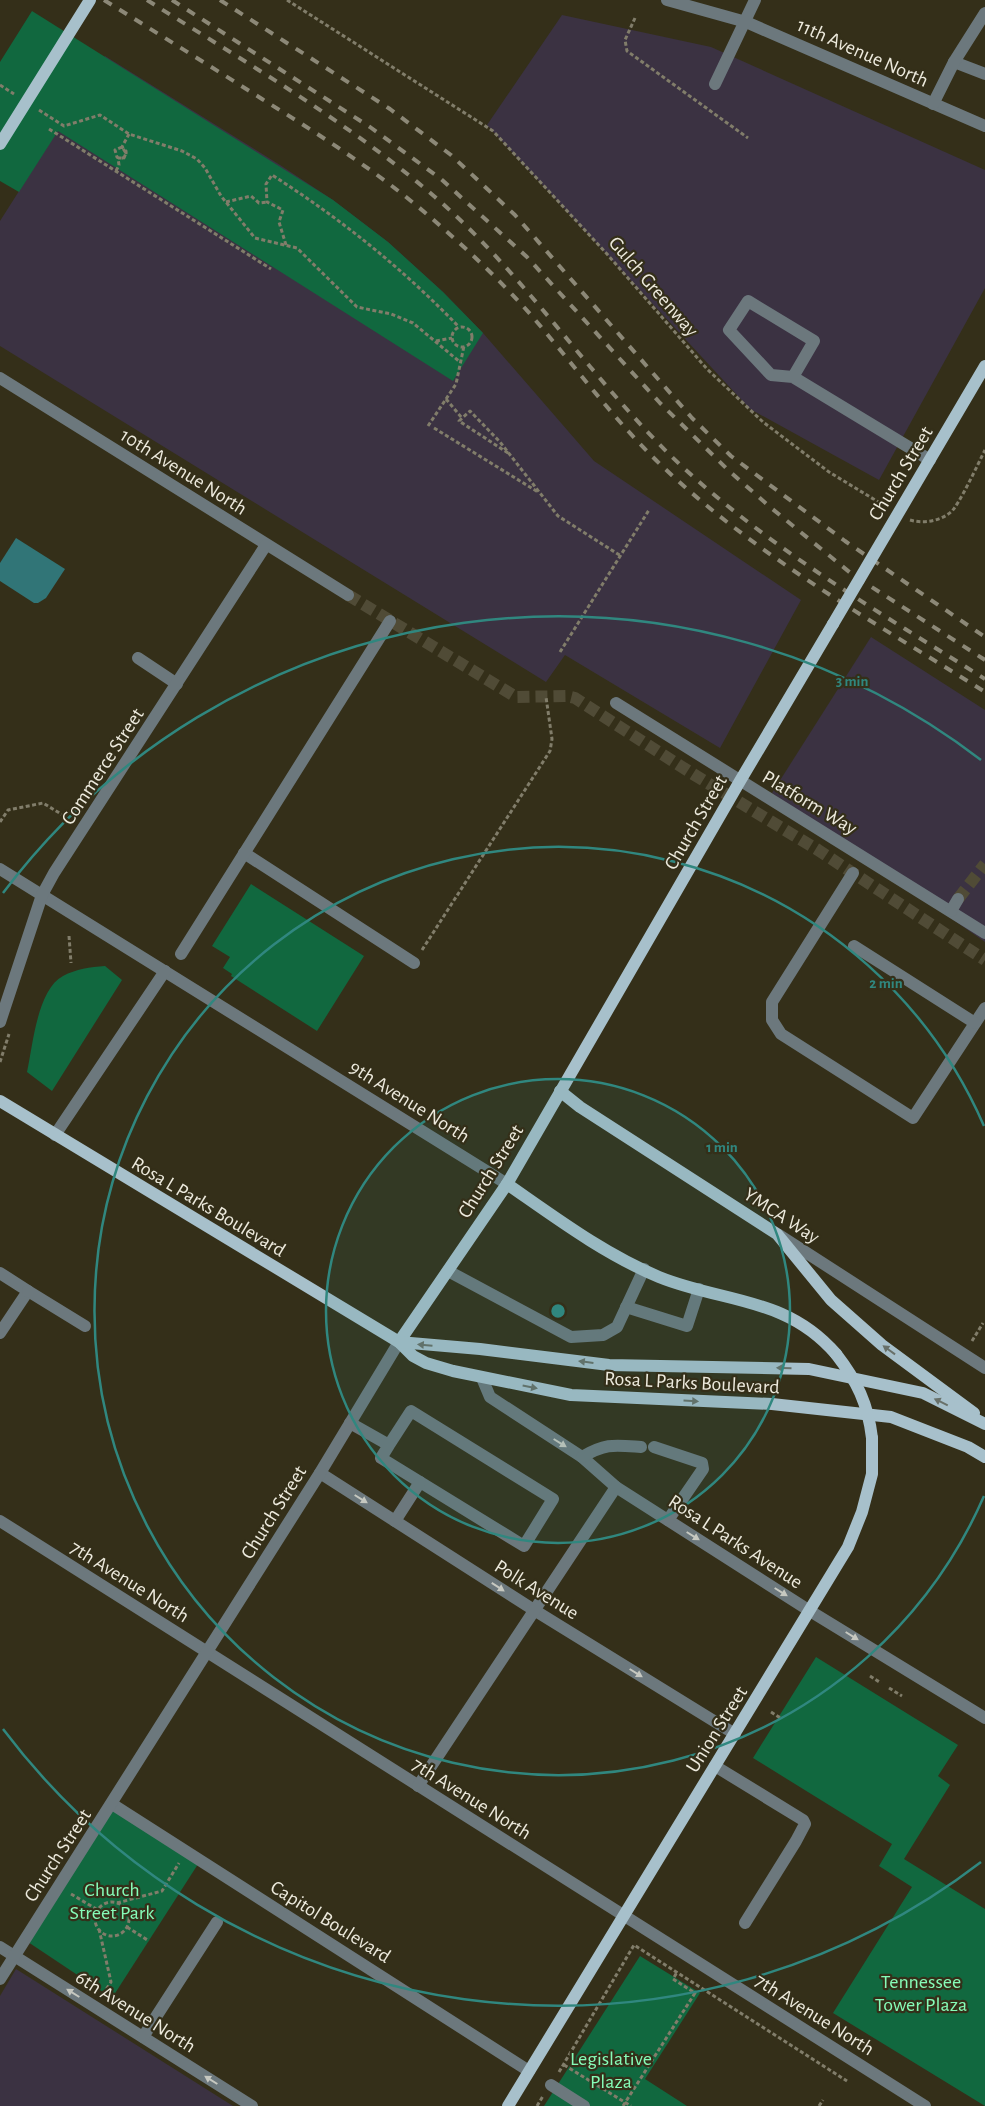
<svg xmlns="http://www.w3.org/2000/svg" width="985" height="2106" viewBox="0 0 985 2106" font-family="'Alegreya Sans',sans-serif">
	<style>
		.commercial { fill: #3b3242 }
		.green { fill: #11683f }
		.water { fill: #317577 }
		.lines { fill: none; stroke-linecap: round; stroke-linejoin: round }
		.minor-tunnel { stroke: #504b36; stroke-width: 12; stroke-dasharray: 12 6; stroke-linecap: butt }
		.path { stroke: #817d6a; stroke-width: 3; stroke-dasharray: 4 2.5; stroke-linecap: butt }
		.minor { stroke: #6c787d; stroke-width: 12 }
		.major { stroke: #a7c0cb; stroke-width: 12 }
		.rail { stroke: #8c8877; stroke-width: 4; stroke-dasharray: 9 9; stroke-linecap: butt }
		.major-bridge { stroke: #a7c0cb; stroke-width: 12 }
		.oneway { fill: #687069 }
		.oneway2 { fill: #c6c8c0 }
		.ring { fill: none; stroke: #30877f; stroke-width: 2.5 }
		.labels { text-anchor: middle; stroke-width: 4.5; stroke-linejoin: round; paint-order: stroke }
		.street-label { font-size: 20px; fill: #edeadd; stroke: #342f19 }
		.park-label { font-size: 20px; fill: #86fcb8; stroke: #342f19 }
		.centre { fill: #30877f; stroke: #342f19; stroke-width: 2.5 }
		.ring-label { font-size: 15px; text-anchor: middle; font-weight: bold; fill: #30877f; stroke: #342f19; stroke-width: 4.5; stroke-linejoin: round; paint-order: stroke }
	</style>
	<rect width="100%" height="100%" fill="#342f19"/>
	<g class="commercial">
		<path d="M 562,15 L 711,47 L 985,170 L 985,288 L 879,480 L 750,409 L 487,125 Z"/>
		<path d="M 105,56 L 280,165 L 333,200 L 388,242 L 443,292 L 483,333 L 594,461 L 801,600 L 720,748 L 565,655 L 546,682 L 0,346 L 0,221 Z"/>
		<path d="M 871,637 L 985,710 L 985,942 L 772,793 Z"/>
		<path d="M 16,1969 L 233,2106 L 0,2106 L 0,1996 Z"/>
	</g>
	<g class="green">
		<path d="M 32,11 L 333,200 L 388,242 L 443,292 L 483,333 L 453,381 L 58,131 L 19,192 L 0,181 L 0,62 Z"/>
		<path d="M 251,884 L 364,956 L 317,1031 L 231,976 L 232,974 L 223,968 L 230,957 L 212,946 Z"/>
		<path d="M 105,966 L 122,980 L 52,1091 L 27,1072 C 33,1045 37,990 63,976 C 76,969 90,967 105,966 Z"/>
		<path d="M 816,1657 L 958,1745 L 938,1776 L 950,1785 L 904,1859 L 985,1909 L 985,2106 L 833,2013 L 912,1887 L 879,1866 L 892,1844 L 753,1758 Z"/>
		<path d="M 112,1804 L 200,1861 L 112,1998 L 25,1940 Z"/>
		<path d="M 640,1956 L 700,1993 L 645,2079 L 687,2106 L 544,2106 Z"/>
	</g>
	<path class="water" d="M 16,538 L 65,569 L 46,598 L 38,603 L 34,603 L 0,581 L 0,563 Z"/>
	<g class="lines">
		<g class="minor-tunnel">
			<path d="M 348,595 L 516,697 L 567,696 L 575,698 L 693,774 L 818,850 L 985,960"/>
			<path d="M 958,899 L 985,864"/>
		</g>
		<g class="path">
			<path d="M 287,0 L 493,131 L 607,254 L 707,369 L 763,422 L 829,472 L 885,506"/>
			<path d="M 635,18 L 625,40 L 627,51 L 748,138"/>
			<path d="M 0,85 L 14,94"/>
			<path d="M 39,110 L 64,126 L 100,115 L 129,134 L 182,151 L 197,159 L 205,168 L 221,196 L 255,238 L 297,248 L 357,307 L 391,314 L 413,323 L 460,362"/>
			<path d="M 49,129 L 271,269"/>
			<path d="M 116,171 L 119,165 L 118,158 L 124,158 L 126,153 L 122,147 L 115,150 L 117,157 C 122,160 127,157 126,151 L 122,147 L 129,134"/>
			<path d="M 226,202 L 251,196 L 259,203 L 267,202"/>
			<path d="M 286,245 L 279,222 L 283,210 L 267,202 L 266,184 L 272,175 C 341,219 402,268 459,327"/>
			<circle cx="462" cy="337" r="10"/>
			<path d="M 436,341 L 452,338"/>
			<path d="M 446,399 L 462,418"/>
			<path d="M 428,426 L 456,384 L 464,346"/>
			<path d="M 434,428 L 538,492"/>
			<path d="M 508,453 L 459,421 L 470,411 L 500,442 L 558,516 L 621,556"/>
			<path d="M 910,520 C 924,524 940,521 951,512 C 959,505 979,462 985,450"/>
			<path d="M 560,652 L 649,510"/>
			<path d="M 0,822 L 8,810 L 43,803 L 66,817"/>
			<path d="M 69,936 L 71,963"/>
			<path d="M 422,950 L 550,751 L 552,739 L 546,697"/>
			<path d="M 0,1062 L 9,1034"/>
			<path d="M 972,1341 L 983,1323"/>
			<path d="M 870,1676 L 881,1683"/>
			<path d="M 889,1688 L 902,1696"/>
			<path d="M 771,1712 L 782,1719"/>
			<path d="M 71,1894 L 98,1910"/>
			<circle cx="112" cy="1919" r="17"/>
			<path d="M 117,1903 L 162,1891 L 179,1863"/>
			<path d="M 127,1927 L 149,1941"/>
			<path d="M 99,1929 L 111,1982 L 103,1994"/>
			<path d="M 564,2065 L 631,2106"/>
			<path d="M 559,2072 L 634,1945 L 847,2081"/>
			<path d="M 537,2106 L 543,2096"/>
			<path d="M 623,2106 L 695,1993 L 673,1979 L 677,1972"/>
			<path d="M 819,2106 L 823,2100"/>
		</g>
		<g class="minor">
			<path d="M 667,0 L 746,22 L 985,126"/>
			<path d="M 954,62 L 985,74"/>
			<path d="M 715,84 L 755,0"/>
			<path d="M 933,104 L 954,62 L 985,13"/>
			<path d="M 793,377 L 771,375 L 729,330 L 748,301 L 814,341 L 793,377 L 930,460"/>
			<path d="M 0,378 L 348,595"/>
			<path d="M 138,658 L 177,684"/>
			<path d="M 616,703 L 985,933"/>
			<path d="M 244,853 L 414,963"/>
			<path d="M 0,869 L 507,1184"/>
			<path d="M 853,873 L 772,1002 L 772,1020 L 781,1034 L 913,1118 L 985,1008"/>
			<path d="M 951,911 L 958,899"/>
			<path d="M 854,946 L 975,1023"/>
			<path d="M 181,954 L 390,621"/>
			<path d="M 0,1022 L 42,895 L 54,873 L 266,545"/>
			<path d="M 55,1135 L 165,971"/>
			<path d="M 779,1235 L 985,1368"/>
			<path d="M 448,1271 L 571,1337 L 603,1335 L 617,1327 L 644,1269"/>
			<path d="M 0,1273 L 28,1291 L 0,1333"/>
			<path d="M 28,1291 L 85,1326"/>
			<path d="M 626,1307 L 687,1326 L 699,1289"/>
			<path d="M 482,1378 L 490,1397 L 582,1457 L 616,1487 L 810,1611 L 985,1718"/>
			<path d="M 350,1423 L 389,1445 L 411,1411 L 553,1499 L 524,1546 L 381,1458 L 389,1445"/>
			<path d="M 654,1447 L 702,1463 L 703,1469 L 668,1520"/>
			<path d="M 582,1457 C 606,1443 614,1445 641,1447"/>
			<path d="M 320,1473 L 534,1610 L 735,1734"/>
			<path d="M 0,1521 L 925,2106"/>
			<path d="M 395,1521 L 420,1482"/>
			<path d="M 715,1766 L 803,1820 L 805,1824 L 796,1841 L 745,1923"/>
			<path d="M 418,1786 L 616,1487"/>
			<path d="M 112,1804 L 529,2071"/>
			<path d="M 0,1947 L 252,2106"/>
			<path d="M 0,1979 L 320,1473 L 399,1342"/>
			<path d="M 143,2037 L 217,1922"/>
			<path d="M 551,2085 L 584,2106"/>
		</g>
		<g class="major">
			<path d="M 560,1091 L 580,1107 L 777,1234 L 831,1300 L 882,1345 L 974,1413"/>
			<path d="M 0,1101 L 399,1342 L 413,1356 L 426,1363 L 453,1371 L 571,1395 L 772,1404 L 891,1417 L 968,1447 L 985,1457"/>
			<path d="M 507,1184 C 556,1218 604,1254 659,1277 C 723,1303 786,1296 836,1354"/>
			<path d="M 399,1342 L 507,1184 L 740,781 L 833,624"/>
			<path d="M 399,1342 L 480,1349 L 609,1365 L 809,1369 L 923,1393 L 985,1424"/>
			<path d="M 508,2106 L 848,1547 L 862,1512 L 872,1474 L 872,1438"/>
		</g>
		<g class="rail">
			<path d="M 104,0 C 157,33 210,66 262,99 C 320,135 378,172 429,216 C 465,247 500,280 531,315 C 574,365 613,419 661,465 C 756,556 874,622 985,692"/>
			<path d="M 147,0 C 245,62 347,121 435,197 C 523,273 587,373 670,455 C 763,545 876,610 985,679"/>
			<path d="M 172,0 L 370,127 L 441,179 L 527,257 L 660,403 L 727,469 L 770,507 L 853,575 L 985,660"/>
			<path d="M 220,0 L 390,109 L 451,155 L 515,215 L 692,418 L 731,456 L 845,541 L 985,637"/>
		</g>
		<g class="major-bridge">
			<path d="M 0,144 L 90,0"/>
			<path d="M 833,624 L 985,366"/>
			<path d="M 836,1354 C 857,1381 868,1404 872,1438"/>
		</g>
	</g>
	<defs><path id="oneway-solid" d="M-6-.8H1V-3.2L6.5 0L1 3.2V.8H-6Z" transform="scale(1.25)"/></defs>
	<g class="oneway">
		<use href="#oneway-solid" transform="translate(425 1345) rotate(-175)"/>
		<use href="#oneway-solid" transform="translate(889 1350) rotate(-144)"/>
		<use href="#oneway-solid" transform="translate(586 1362) rotate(-173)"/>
		<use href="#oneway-solid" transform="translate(784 1368) rotate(-179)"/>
		<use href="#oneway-solid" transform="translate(530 1387) rotate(11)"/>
		<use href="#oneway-solid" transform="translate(691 1401) rotate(3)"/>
		<use href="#oneway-solid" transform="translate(941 1402) rotate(-154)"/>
	</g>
	<g class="oneway2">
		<use href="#oneway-solid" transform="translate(560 1443) rotate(32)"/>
		<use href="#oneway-solid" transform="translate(361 1499) rotate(32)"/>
		<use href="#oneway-solid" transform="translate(693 1536) rotate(32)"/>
		<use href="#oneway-solid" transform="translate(498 1587) rotate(33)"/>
		<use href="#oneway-solid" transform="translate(781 1592) rotate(32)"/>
		<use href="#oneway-solid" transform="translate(852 1636) rotate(32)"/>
		<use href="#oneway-solid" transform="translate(636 1673) rotate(32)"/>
		<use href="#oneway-solid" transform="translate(73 1993) rotate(-148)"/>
		<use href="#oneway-solid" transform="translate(211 2080) rotate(-148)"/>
	</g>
	<circle cx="558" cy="1311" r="232" fill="#30877f" fill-opacity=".12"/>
	<g class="ring">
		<circle cx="558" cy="1311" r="232"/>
		<path d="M984 1496A464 464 0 1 1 984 1126"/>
		<path d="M981 1862A695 695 0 0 1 3 1729M3 893A695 695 0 0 1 981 760"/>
	</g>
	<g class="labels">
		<g class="street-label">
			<text transform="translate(863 52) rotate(24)" y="7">11th Avenue North</text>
			<text transform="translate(654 286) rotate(49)" y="7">Gulch Greenway</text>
			<text transform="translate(184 471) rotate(32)" y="7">10th Avenue North</text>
			<text transform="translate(900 473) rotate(-59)" y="7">Church Street</text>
			<text transform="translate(102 766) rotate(-57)" y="7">Commerce Street</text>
			<text transform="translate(810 802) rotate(31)" y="7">Platform Way</text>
			<text transform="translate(695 822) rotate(-60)" y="7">Church Street</text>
			<text transform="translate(410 1101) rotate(32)" y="7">9th Avenue North</text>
			<text transform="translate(490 1171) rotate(-58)" y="7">Church Street</text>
			<text transform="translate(209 1206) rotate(31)" y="7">Rosa L Parks Boulevard</text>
			<text transform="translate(782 1215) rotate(33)" y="7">YMCA Way</text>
			<text transform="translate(692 1382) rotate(3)" y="7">Rosa L Parks Boulevard</text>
			<text transform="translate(273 1512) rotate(-58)" y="7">Church Street</text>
			<text transform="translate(736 1541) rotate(33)" y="7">Rosa L Parks Avenue</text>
			<text transform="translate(130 1581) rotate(32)" y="7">7th Avenue North</text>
			<text transform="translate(537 1589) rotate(32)" y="7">Polk Avenue</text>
			<text transform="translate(716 1729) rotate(-58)" y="7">Union Street</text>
			<text transform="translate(472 1798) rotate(32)" y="7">7th Avenue North</text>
			<text transform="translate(57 1855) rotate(-57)" y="7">Church Street</text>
			<text transform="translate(331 1921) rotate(32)" y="7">Capitol Boulevard</text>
			<text transform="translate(136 2011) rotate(32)" y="7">6th Avenue North</text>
			<text transform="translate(815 2014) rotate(32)" y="7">7th Avenue North</text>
		</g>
		<g class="park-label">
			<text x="112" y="1896">Church<tspan x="112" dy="23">Street Park</tspan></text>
			<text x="921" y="1988">Tennessee<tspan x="921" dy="23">Tower Plaza</tspan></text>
			<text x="611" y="2065">Legislative<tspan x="611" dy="23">Plaza</tspan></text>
		</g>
	</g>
	<circle cx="558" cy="1311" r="8" class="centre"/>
	<g class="ring-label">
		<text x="852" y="686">3 min</text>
		<text x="886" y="988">2 min</text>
		<text x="722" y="1152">1 min</text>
	</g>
</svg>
